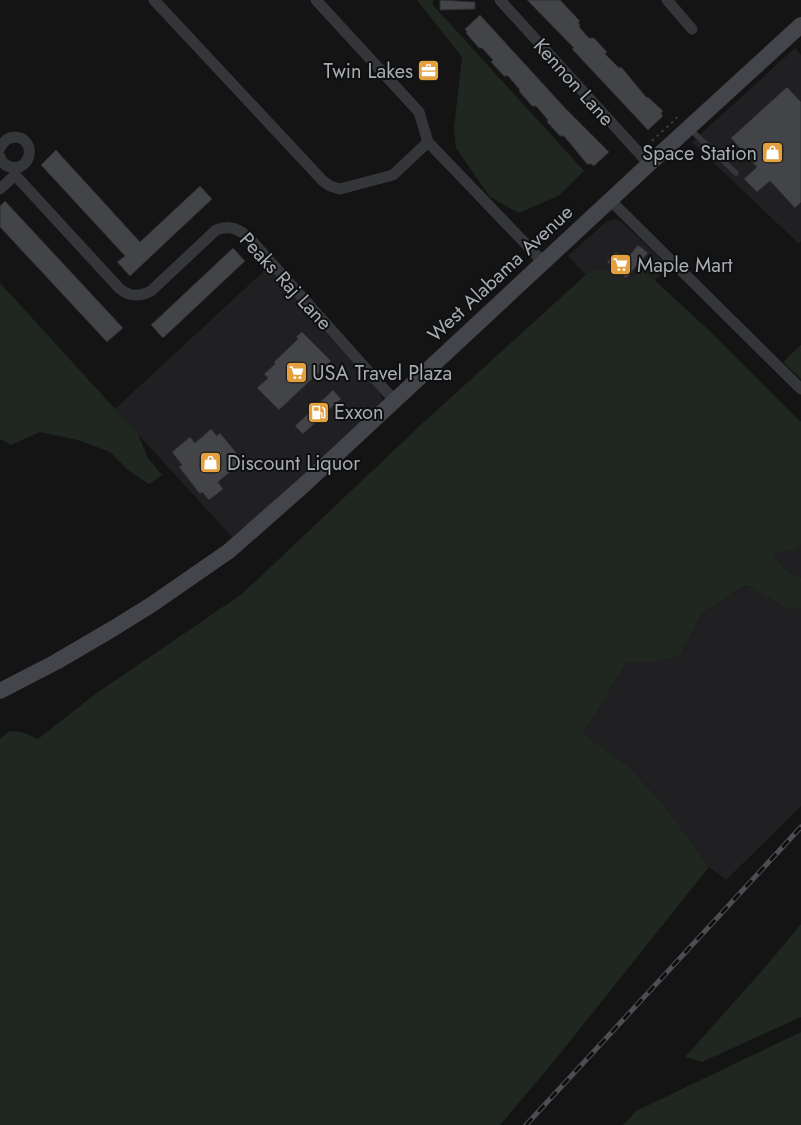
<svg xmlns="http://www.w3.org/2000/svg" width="801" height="1125" viewBox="0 0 801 1125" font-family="Jost,sans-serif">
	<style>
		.built { fill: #202022 }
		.green { fill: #202721 }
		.building { fill: #434448; stroke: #2e2e31 }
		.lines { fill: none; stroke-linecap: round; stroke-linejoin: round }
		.path { stroke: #3b3d41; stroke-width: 2; stroke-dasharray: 2.5 4; stroke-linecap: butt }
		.lane { stroke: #35363a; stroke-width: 5.5 }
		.street { stroke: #35363a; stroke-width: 11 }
		.secondary { stroke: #43454a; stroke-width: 16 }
		.rail-casing { stroke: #4c4e53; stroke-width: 5 }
		.rail { stroke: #0f0f10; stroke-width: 3; stroke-dasharray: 9; stroke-linecap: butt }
		.labels { text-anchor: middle; stroke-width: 4; stroke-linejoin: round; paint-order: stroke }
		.poi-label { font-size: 20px; fill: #a6acb4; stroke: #0f0f10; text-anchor: start }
		.street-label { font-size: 20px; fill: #a6acb4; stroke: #0f0f10 }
	</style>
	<rect width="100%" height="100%" fill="#141415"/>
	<g class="built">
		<path d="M 795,48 L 801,55 L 801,241 L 799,244 L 692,142 Z"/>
		<path d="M 615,219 L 622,222 L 669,267 L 655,280 L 648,274 L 627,281 L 590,271 L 586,275 L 568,256 L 607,221 Z"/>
		<path d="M 267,268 L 270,269 L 294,295 L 327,334 L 379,391 L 383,402 L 301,480 L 232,537 L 115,409 Z"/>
		<path d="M 801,544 L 801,578 L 787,571 L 773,554 L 796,549 Z"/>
		<path d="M 748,585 L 786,608 L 801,609 L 801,806 L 726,880 L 709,867 L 662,802 L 626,764 L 583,734 L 627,662 L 651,662 L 679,657 L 702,613 Z"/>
	</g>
	<g class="green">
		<path d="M 417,0 L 433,0 L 433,5 L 584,171 L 558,196 L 519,213 L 490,197 L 456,148 L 454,128 L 462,57 Z"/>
		<path d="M 611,270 L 627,281 L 639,271 L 648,274 L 715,336 L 801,422 L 801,544 L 796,549 L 773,554 L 787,571 L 801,578 L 801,609 L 786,608 L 747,585 L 702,613 L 679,657 L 651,662 L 627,662 L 583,734 L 626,764 L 662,802 L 709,867 L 555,1060 L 500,1125 L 0,1125 L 0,739 L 9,731 L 22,732 L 38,739 L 94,695 L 242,594 L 424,422 L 590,271 Z"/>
		<path d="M 0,283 L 138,434 L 148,458 L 162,475 L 149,484 L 128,470 L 110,452 L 78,440 L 40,432 L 11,445 L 0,439 Z"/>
		<path d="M 801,345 L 801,379 L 783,362 Z"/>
		<path d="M 801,924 L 801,1017 L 702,1062 L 685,1057 L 761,972 Z"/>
		<path d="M 801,1032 L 801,1125 L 623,1125 L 636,1111 Z"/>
	</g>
	<g class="building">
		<path d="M 440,0 L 475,2 L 475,9 L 440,10 Z"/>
		<path d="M 527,0 L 560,0 L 580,21 L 578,22 L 580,25 L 579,27 L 589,38 L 594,38 L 607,52 L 605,54 L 618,67 L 622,68 L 646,97 L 649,98 L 663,111 L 661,113 L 663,116 L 648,130 L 572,49 L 574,48 Z"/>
		<path d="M 480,15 L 566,109 L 609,152 L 594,166 L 591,164 L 587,164 L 564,136 L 560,136 L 547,122 L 548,120 L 536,106 L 532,106 L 519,91 L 520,90 L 508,76 L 504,76 L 491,62 L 493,60 L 482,48 L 479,48 L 466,33 L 467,32 L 465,29 Z"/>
		<path d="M 787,87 L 801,102 L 801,202 L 795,208 L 770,181 L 757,192 L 744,179 L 757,167 L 731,138 Z"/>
		<path d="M 56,150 L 140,242 L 200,186 L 212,199 L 130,276 L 117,262 L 125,256 L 41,165 Z"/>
		<path d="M 5,201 L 123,328 L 107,342 L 0,227 L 0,206 Z"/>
		<path d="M 638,245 L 648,253 L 626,278 L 607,262 L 616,252 L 626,260 Z"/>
		<path d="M 233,248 L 245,261 L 163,338 L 151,325 Z"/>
		<path d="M 302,332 L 331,361 L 279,410 L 257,388 L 268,378 L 264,374 L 275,364 L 274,362 L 298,339 L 296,337 Z"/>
		<path d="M 333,390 L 341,399 L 303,434 L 295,426 Z"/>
		<path d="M 211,429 L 217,436 L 220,433 L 243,461 L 218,482 L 223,489 L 209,500 L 202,492 L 200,494 L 179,467 L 182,465 L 172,452 L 190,437 L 195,443 Z"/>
	</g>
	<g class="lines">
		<path class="path" d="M 647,145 L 675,120 L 679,114"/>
		<path class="lane" d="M 690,129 L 736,173"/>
		<g class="street">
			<path d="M 154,0 L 323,181 L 330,186 L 340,189 L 393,175 L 428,142"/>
			<path d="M 316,0 L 419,112 L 428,142 L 543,262"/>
			<path d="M 500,0 L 649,164"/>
			<path d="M 667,0 L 692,29"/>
			<path d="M 0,148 C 3,142 7,137 15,137 C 37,138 32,172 11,167 C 5,166 2,163 0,157"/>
			<path d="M 15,175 L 119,288 C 129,297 139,297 151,291 L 216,230 C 231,224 241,230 251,240 L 394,400"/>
			<path d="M 0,189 L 15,175"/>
			<path d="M 610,200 L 801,389"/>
		</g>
		<path class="secondary" d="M 0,691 L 56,662 L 114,628 L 151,605 L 229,551 L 305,484 L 649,164 L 801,25"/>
		<defs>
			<path id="rail" d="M 526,1125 L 801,827"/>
		</defs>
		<use href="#rail" class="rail-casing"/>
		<use href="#rail" class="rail"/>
	</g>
	<defs>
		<symbol id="office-square" viewBox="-11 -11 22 22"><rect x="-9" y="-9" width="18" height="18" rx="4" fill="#e2a03f" stroke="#0f0f10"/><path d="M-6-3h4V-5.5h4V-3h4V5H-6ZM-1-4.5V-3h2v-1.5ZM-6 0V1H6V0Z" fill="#fff"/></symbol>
		<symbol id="shop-square" viewBox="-11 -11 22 22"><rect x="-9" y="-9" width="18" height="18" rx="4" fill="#e2a03f" stroke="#0f0f10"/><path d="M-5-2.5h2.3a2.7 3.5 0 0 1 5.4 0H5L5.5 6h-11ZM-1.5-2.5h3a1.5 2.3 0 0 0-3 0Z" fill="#fff"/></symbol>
		<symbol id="supermarket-square" viewBox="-11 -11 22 22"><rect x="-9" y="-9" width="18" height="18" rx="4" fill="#e2a03f" stroke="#0f0f10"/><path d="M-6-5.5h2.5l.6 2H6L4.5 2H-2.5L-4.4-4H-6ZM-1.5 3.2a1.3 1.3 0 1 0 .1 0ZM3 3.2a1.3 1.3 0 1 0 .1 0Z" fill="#fff"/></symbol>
		<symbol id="fuel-square" viewBox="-11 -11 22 22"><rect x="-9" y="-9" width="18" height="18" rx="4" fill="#e2a03f" stroke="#0f0f10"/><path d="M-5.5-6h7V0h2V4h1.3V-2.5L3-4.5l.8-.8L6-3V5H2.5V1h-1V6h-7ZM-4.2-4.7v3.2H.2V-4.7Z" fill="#fff"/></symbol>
	</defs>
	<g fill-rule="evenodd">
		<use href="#office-square" x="416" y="58" width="25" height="25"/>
		<use href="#shop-square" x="760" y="140" width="25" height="25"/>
		<use href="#supermarket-square" x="608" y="252" width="25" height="25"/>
		<use href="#supermarket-square" x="284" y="360" width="25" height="25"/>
		<use href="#fuel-square" x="306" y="400" width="25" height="25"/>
		<use href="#shop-square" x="198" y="450" width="25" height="25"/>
	</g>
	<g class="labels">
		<g class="poi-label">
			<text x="413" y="78" text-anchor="end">Twin Lakes</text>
			<text x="757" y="160" text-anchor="end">Space Station</text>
			<text x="637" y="272">Maple Mart</text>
			<text x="312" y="380">USA Travel Plaza</text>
			<text x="334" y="419">Exxon</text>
			<text x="227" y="470">Discount Liquor</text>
		</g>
		<g class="street-label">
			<text transform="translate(574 82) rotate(48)" y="7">Kennon Lane</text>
			<text transform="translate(500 273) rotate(-43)" y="7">West Alabama Avenue</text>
			<text transform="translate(286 281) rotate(47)" y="7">Peaks Raj Lane</text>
		</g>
	</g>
</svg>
